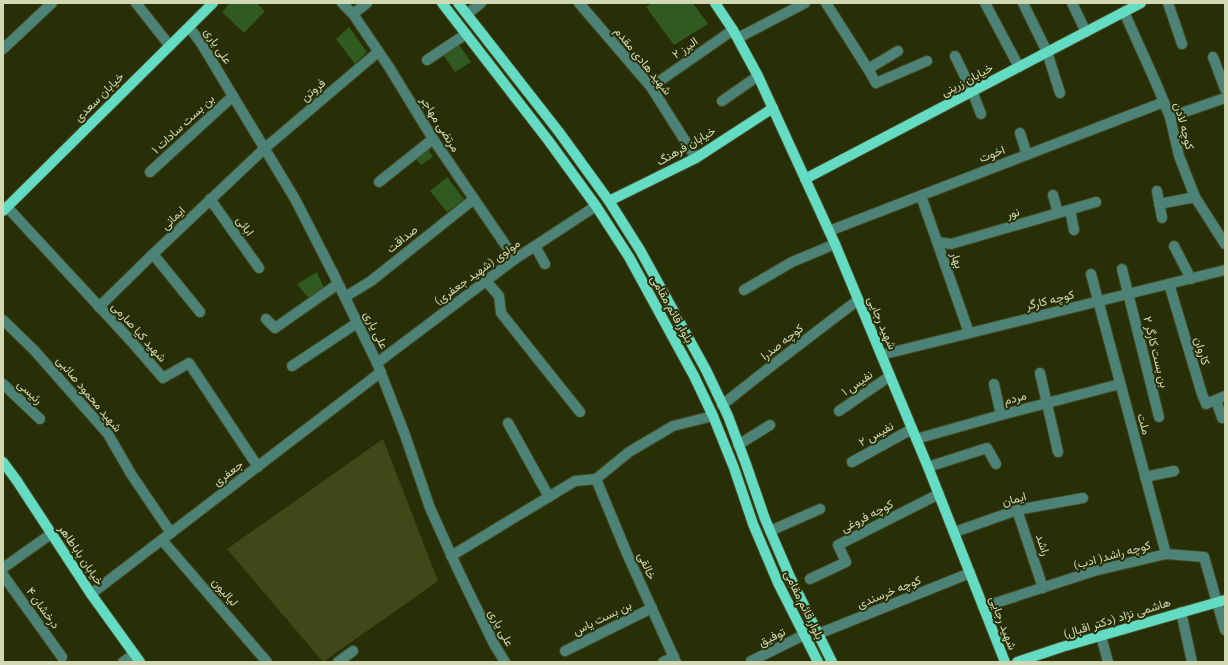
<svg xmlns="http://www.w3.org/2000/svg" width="1228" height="665" viewBox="0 0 1228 665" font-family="'Source Serif 4',Vazirmatn,serif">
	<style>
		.green { fill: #404819 }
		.building { fill: #305a1f }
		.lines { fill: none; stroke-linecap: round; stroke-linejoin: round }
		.minor-casing { stroke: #434921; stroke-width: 12 }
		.major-casing { stroke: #434921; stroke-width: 12 }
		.minor { stroke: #4d8376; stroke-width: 10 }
		.major { stroke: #64dcc3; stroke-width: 10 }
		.labels { text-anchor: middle; stroke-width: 4; stroke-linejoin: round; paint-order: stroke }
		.street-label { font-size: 12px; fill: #d0d8b4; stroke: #282e05 }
	</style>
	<rect width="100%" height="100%" fill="#282e05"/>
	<path class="green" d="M 383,439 L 438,581 L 323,662 L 227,549 Z"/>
	<g class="building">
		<path d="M 230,3 L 256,3 L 265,11 L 244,33 L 222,12 Z"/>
		<path d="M 652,3 L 693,3 L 708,24 L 674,45 L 646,7 Z"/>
		<path d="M 349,27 L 367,52 L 355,64 L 336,39 Z"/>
		<path d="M 458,43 L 471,62 L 455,72 L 442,53 Z"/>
		<path d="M 427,148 L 433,157 L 421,165 L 414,157 Z"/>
		<path d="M 447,177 L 464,199 L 447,212 L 430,191 Z"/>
		<path d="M 317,272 L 325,290 L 309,299 L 297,284 Z"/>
	</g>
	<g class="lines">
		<defs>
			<g id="minor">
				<path d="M 136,3 L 170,46"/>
				<path d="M 342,3 L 353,14 L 389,67 L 433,139 L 515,259"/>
				<path d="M 579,3 L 651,87 L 696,158"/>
				<path d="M 826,3 L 868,69 L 876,83 L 927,61"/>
				<path d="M 985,3 L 1019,67"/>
				<path d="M 1023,3 L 1047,52 L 1060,93"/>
				<path d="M 1072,3 L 1086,32"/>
				<path d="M 1168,3 L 1182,44"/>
				<path d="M 1124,12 L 1156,83 L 1170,117 L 1179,156 L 1195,197 L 1225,244"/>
				<path d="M 353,14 L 367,3"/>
				<path d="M 467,14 L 481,3"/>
				<path d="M 189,27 L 201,43 L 295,199 L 334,275 L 377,363 L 405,435 L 430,508 L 458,570 L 494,644 L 505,662"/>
				<path d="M 738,38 L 805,3"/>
				<path d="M 3,49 L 52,3"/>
				<path d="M 955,56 L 972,91 L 981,114"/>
				<path d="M 1213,57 L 1225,89"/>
				<path d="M 427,60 L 466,34"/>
				<path d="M 868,69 L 898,51"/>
				<path d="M 651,87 L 733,30"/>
				<path d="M 722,101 L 758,76"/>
				<path d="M 1170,117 L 1225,98"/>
				<path d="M 1020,133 L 1027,155"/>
				<path d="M 150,172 L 233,96"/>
				<path d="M 379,182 L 433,139"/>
				<path d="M 1157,191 L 1162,218"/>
				<path d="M 1053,195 L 1058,213"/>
				<path d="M 921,196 L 969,333"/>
				<path d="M 210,199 L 259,268"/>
				<path d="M 1159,204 L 1195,197"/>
				<path d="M 7,207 L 131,341 L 163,378 L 189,363 L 258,467"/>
				<path d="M 1070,210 L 1074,230"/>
				<path d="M 829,231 L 1164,102"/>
				<path d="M 937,242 L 951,244 L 1096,202"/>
				<path d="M 535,246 L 545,264"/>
				<path d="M 1174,246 L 1191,279"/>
				<path d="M 153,254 L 200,312"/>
				<path d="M 1122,269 L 1159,417"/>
				<path d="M 1091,274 L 1166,554"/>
				<path d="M 486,281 L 499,296 L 501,313 L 580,412"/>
				<path d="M 1169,284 L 1202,394 L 1206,404 L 1225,396"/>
				<path d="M 744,290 L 792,262 L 835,244"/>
				<path d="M 345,297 L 371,281 L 474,199"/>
				<path d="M 99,307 L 153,254 L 265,148 L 378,52"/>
				<path d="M 266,319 L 275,328 L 338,284"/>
				<path d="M 3,320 L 34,350 L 108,434 L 131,474 L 171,533"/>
				<path d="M 881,355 L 1225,270"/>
				<path d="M 377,363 L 515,259 L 596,206"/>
				<path d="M 292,366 L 357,323"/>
				<path d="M 1040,373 L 1058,452"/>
				<path d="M 3,384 L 40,419"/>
				<path d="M 994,384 L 1001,415"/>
				<path d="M 1216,400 L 1222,418"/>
				<path d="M 722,405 L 774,364 L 858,300"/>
				<path d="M 839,411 L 890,376"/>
				<path d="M 508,423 L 549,497"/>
				<path d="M 916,439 L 1001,415 L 1120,384"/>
				<path d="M 738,445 L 770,425"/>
				<path d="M 852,462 L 912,429"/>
				<path d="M 928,467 L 987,448 L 996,464"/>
				<path d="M 1145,477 L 1174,471"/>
				<path d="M 596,479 L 628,556 L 676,662"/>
				<path d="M 1017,510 L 1043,588"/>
				<path d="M 770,531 L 820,509"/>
				<path d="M 955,532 L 1017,510 L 1083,498"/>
				<path d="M 162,540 L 267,662"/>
				<path d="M 451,556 L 575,481 L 596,479 L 629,452 L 673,426 L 713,416"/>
				<path d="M 3,568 L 51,534"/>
				<path d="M 3,575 L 62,657"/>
				<path d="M 810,579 L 846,562 L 838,545 L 939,494"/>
				<path d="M 91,594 L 381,372"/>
				<path d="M 983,607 L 1094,571 L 1166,554 L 1204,557 L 1225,630"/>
				<path d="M 1181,612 L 1192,662"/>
				<path d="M 818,634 L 970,573"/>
				<path d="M 1101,636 L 1108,662"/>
				<path d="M 565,651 L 652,608"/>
				<path d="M 123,662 L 134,654"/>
				<path d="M 338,662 L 353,651"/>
				<path d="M 663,662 L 674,657"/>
				<path d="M 752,662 L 751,661 L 804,635"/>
			</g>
			<g id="major">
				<path d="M 442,3 L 548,140 L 596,206 L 629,257 L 694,376 L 713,416 L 734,468 L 753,524 L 778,583 L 818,662"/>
				<path d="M 458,3 L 559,132 L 609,201 L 640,250 L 706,370 L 728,416 L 746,464 L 765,519 L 790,577 L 832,662"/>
				<path d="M 715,3 L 733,30 L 758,76 L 835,244 L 928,467 L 1005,662"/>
				<path d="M 805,179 L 1141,3"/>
				<path d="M 609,201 L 696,158 L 773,108"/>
				<path d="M 3,211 L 213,3"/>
				<path d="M 3,462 L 17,481 L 91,594 L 140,662"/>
				<path d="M 1017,662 L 1062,647 L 1225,600"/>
			</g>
		</defs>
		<use href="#minor" class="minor-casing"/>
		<use href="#major" class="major-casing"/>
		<use href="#minor" class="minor"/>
		<use href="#major" class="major"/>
	</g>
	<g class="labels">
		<g class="street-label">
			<text transform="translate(218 46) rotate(57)" y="4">علی یاری</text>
			<text transform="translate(685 48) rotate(-35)" y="4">البرز ۲</text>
			<text transform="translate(643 61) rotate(51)" y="4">شهید هادی مقدم</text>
			<text transform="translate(967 80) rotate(-28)" y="4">خیابان زرینی</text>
			<text transform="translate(313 90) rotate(-40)" y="4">فروتن</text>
			<text transform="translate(99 97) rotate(-45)" y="4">خیابان سعدی</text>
			<text transform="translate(183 124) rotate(-43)" y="4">بن بست سادات ۱</text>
			<text transform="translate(440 124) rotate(58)" y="4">مرتضی مهاجر</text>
			<text transform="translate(1184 126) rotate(75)" y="4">کوچه لادن</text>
			<text transform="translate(686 146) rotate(-30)" y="4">خیابان فرهنگ</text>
			<text transform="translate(992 154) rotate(-21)" y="4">اخوت</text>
			<text transform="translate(1013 213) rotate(-16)" y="4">نور</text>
			<text transform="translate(173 218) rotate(-44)" y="4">ایمانی</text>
			<text transform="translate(245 226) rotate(55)" y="4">ابائی</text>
			<text transform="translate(402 239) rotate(-39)" y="4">صداقت</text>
			<text transform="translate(957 260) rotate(71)" y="4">بهار</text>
			<text transform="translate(477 272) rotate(-36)" y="4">مولوی (شهید جعفری)</text>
			<text transform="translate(1050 300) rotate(-14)" y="4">کوچه کارگر</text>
			<text transform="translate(672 309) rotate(61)" y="4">بلوار قائم مقامی</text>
			<text transform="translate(882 323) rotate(67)" y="4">شهید رجایی</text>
			<text transform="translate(376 330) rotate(64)" y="4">علی یاری</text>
			<text transform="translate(139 332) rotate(48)" y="4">شهید کیا صارمی</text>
			<text transform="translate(782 342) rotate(-38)" y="4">کوچه صدرا</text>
			<text transform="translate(1202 351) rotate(73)" y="4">کاروان</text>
			<text transform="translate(1156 352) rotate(76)" y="4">بن بست کارگر ۲</text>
			<text transform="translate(857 383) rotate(-35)" y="4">نفیس ‍۱</text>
			<text transform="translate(30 392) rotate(43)" y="4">رئیسی</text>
			<text transform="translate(89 394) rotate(50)" y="4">شهید محمود صائبی</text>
			<text transform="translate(1015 398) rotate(-15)" y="4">مردم</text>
			<text transform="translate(1144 424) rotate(75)" y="4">ملت</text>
			<text transform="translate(876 434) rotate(-29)" y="4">نفیس ۲</text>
			<text transform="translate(228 473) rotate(-37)" y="4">جعفری</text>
			<text transform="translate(1014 499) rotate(-15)" y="4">ایمان</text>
			<text transform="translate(867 516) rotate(-27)" y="4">کوچه فروغی</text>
			<text transform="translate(1043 545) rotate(72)" y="4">راشد</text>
			<text transform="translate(81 555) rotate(56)" y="4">خیابان باباطاهر</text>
			<text transform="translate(1112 555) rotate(-15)" y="4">کوچه راشد( ادب)</text>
			<text transform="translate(647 566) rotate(66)" y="4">خالقی</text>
			<text transform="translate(225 592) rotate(49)" y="4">لیالیون</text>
			<text transform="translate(889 592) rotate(-22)" y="4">کوچه خرسندی</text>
			<text transform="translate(804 605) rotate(64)" y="4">بلوار قائم مقامی</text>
			<text transform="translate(43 608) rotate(54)" y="4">درخشان ۴</text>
			<text transform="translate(602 618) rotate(-26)" y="4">بن بست یاس</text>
			<text transform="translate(1117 618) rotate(-17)" y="4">هاشمی نژاد (دکتر اقبال)</text>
			<text transform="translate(1003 623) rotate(69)" y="4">شهید رجایی</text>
			<text transform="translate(501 628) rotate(62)" y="4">علی یاری</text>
			<text transform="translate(772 637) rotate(-26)" y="4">توفیق</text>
		</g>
	</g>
	<rect width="1228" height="665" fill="none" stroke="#d0d8b4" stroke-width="8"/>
</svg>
